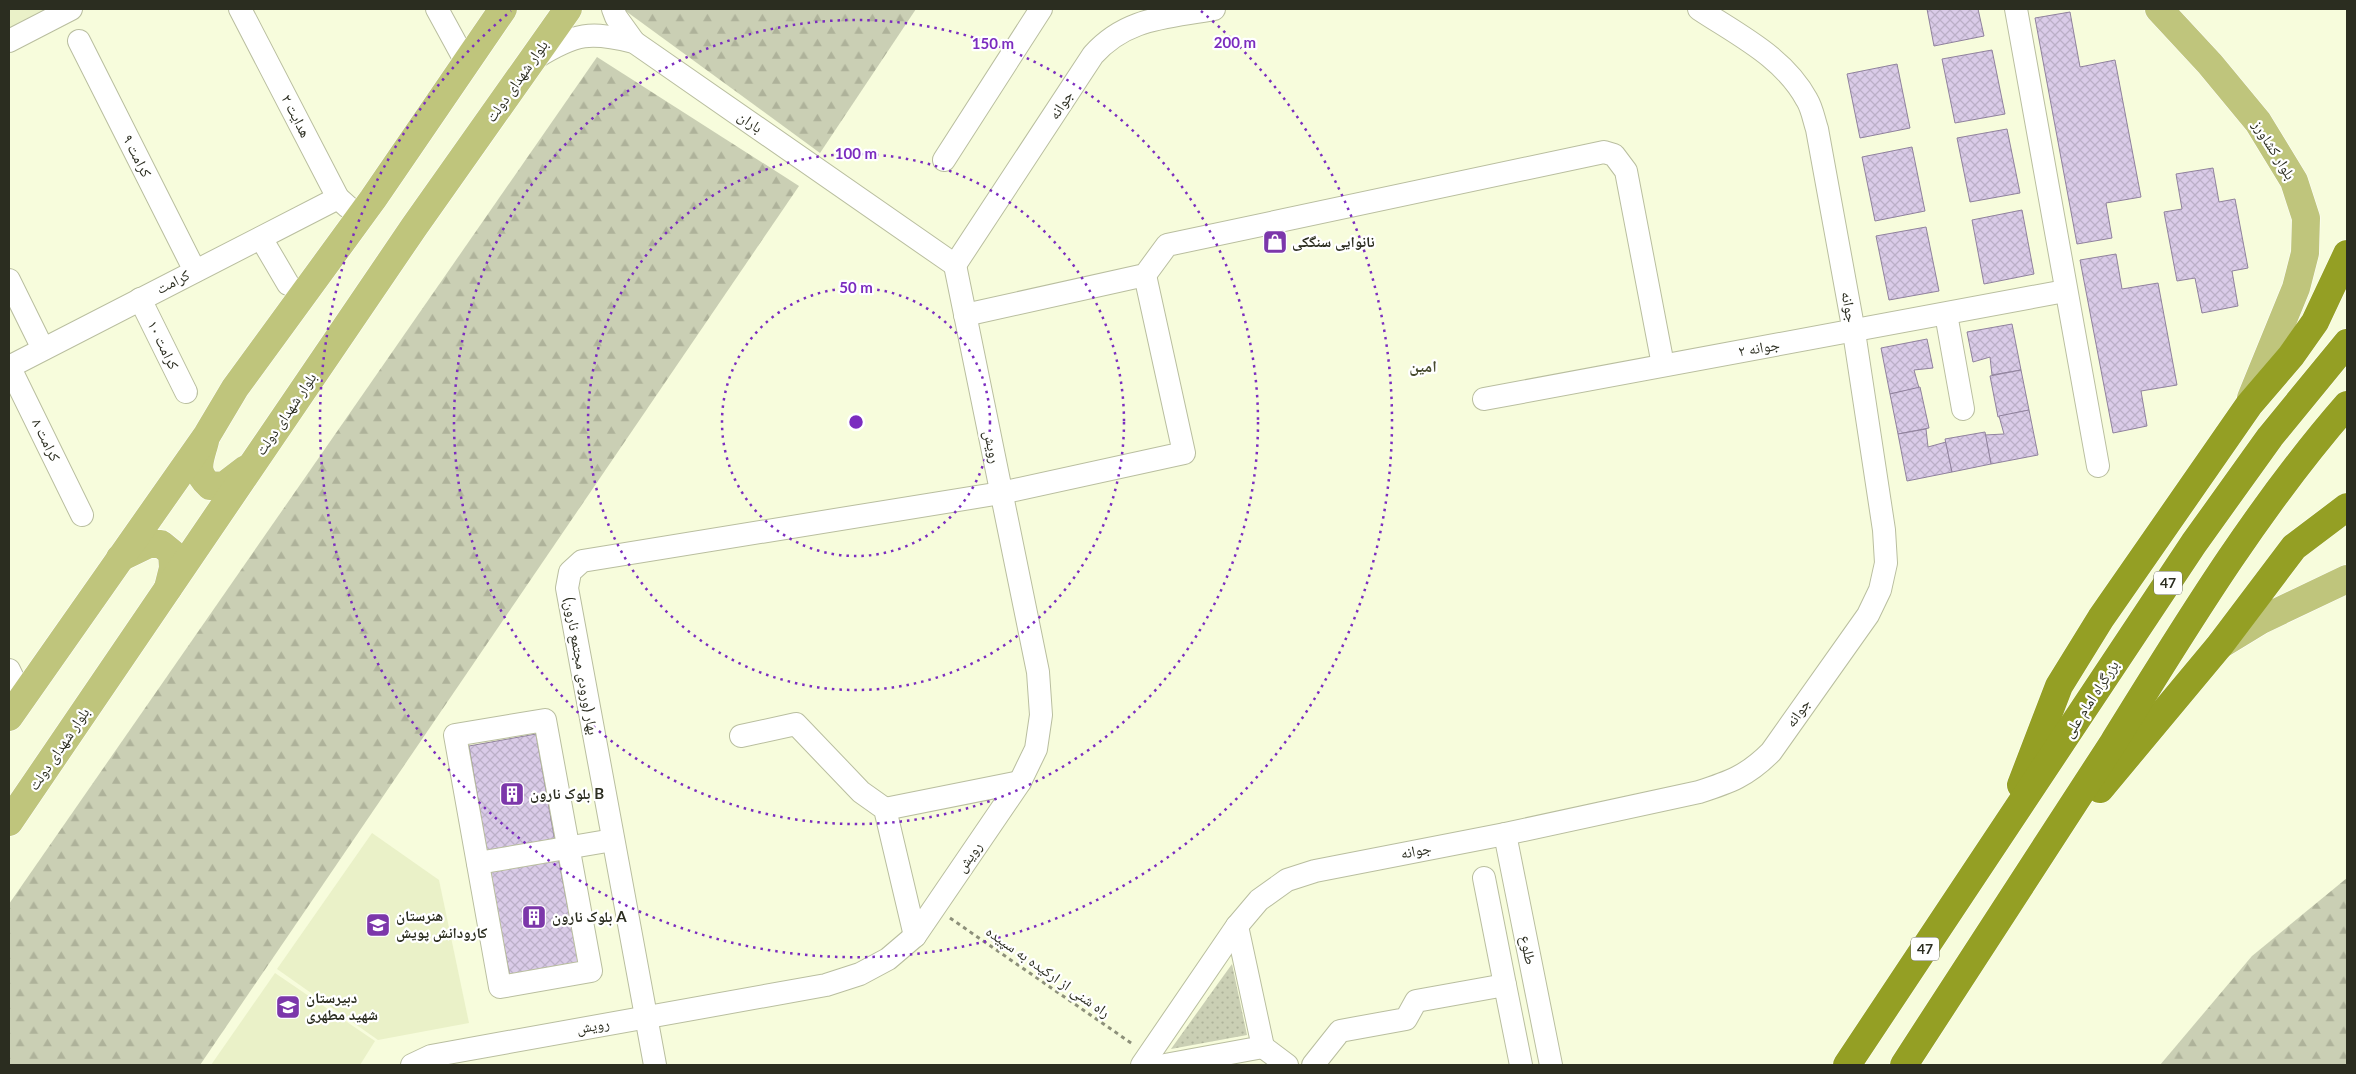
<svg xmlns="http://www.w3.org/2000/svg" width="2356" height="1074" viewBox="0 0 2356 1074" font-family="Lato,'Noto Naskh Arabic',sans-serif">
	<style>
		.built { fill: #eaf1c8 }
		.forest { fill: url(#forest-firs) }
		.park { fill: url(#park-dots) }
		.building { fill: url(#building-cross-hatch); stroke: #90829d }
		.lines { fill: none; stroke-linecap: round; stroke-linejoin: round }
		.minor-casing { stroke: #b9be9f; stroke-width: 24 }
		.major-casing { stroke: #fff; stroke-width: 29 }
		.highway-casing { stroke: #fff; stroke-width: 29 }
		.path { stroke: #8d907a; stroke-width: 3; stroke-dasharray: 4 4; stroke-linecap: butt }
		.minor { stroke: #fff; stroke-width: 22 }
		.major { stroke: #bfc57c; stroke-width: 28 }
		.highway { stroke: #949f24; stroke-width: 28 }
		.ring { fill: none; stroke: #7b2cbf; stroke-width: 2.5; stroke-dasharray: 2.5 5 }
		.labels { text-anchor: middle; stroke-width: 4.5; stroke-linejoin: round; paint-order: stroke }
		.shield { fill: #fff; stroke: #6b6c63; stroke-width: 1 }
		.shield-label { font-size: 14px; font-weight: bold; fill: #2b2d20 }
		.street-label { font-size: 15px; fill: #2b2d20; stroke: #fff }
		.poi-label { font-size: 15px; font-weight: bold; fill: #2b2d20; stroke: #fff; text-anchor: start }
		.neighbourhood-label { font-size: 16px; font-weight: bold; fill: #474b2f; stroke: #fff }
		.centre { fill: #7b2cbf; stroke: #fff; stroke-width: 2.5 }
		.ring-label { font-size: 15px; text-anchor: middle; font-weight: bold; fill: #7b2cbf; stroke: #fff; stroke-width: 4.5; stroke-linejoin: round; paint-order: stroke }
	</style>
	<defs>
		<pattern id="forest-firs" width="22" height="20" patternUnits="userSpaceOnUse" patternTransform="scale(1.25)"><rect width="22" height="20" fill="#cacfb4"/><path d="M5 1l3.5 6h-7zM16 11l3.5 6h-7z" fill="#aeb29a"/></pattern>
		<pattern id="park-dots" width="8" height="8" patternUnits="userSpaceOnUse" patternTransform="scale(1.25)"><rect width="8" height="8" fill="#cacfb4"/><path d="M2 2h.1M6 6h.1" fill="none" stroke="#aeb29a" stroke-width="1.8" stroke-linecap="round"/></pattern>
		<pattern id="building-cross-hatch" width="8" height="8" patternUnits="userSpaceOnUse" patternTransform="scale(1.25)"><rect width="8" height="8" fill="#dacbe8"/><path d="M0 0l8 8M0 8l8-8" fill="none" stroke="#bbafc7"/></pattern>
	</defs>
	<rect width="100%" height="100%" fill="#f7fcdc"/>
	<g class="built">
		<path d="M 9,9 L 49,9 L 9,30 Z"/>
		<path d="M 372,833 L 439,880 L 469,1023 L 378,1040 L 277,969 Z"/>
		<path d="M 275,973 L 375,1041 L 360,1065 L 211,1065 Z"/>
	</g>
	<g class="forest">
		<path d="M 623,9 L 916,9 L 820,153 Z"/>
		<path d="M 597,57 L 799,186 L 200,1065 L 9,1065 L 9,904 Z"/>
		<path d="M 2347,878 L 2347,1065 L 2160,1065 L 2252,956 Z"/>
	</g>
	<path class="park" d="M 1232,964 L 1247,1035 L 1171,1049 Z"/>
	<g class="building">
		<path d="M 1927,9 L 1978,9 L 1984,36 L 1934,46 Z"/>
		<path d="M 2070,12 L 2080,67 L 2115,60 L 2141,197 L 2106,203 L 2112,238 L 2077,244 L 2035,18 Z"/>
		<path d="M 1992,50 L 2005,114 L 1955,123 L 1942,59 Z"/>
		<path d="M 1897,64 L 1910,128 L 1860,138 L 1847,74 Z"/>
		<path d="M 2007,129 L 2020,193 L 1970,202 L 1957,138 Z"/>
		<path d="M 1912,147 L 1925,211 L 1875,221 L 1862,157 Z"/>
		<path d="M 2213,168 L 2219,202 L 2235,199 L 2248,268 L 2232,271 L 2238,306 L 2202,313 L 2195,278 L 2177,281 L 2164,212 L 2182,209 L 2176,174 Z"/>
		<path d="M 2022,210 L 2034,274 L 1984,284 L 1972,220 Z"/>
		<path d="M 1926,227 L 1939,291 L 1889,300 L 1876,236 Z"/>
		<path d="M 2116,254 L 2122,289 L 2158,283 L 2177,385 L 2141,391 L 2147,426 L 2113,433 L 2080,260 Z"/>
		<path d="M 2012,324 L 2021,370 L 1992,375 L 1990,357 L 1973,362 L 1967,332 Z"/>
		<path d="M 1927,339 L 1933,368 L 1914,370 L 1919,388 L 1890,394 L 1881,348 Z"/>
		<path d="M 2021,370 L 2029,410 L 1998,417 L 1990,376 Z"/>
		<path d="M 1920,387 L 1929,428 L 1898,434 L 1890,394 Z"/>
		<path d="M 2029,410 L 2038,455 L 1991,464 L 1985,435 L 2004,434 L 1999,416 Z"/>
		<path d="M 1926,429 L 1928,447 L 1946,442 L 1952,472 L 1907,481 L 1898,434 Z"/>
		<path d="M 1985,432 L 1991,464 L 1952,472 L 1945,439 Z"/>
		<path d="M 536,734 L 555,842 L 487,853 L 469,746 Z"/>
		<path d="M 558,857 L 579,963 L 510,977 L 489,871 Z"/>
	</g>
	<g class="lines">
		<defs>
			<g id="minor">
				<path d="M 240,9 L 338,198 L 348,207"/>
				<path d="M 437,9 L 467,64"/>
				<path d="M 613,9 L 616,17 L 634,42"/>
				<path d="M 2016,9 L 2098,466"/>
				<path d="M 9,41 L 71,9"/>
				<path d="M 79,41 L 195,271"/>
				<path d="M 537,57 C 576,33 590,31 634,42 L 955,265"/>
				<path d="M 944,160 L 1041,9"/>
				<path d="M 261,238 L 288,284"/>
				<path d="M 955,265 L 1093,55 C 1127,17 1167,18 1214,9"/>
				<path d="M 9,280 L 43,349"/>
				<path d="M 140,299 L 186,392"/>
				<path d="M 1946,314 L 1963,409"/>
				<path d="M 965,315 L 1145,275 L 1167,245 L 1604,152 L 1614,155 L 1626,171 L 1663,365"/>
				<path d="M 9,366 L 82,515"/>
				<path d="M 9,367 L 338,198"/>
				<path d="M 1484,399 L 2065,291"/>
				<path d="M 9,670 L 22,697"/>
				<path d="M 545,720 L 591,971 L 500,987 L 455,735 Z"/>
				<path d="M 741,736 L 796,724 L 861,792 L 885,809 L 915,936"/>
				<path d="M 885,809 L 1020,782"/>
				<path d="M 1505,834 L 1551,1065"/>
				<path d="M 478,863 L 613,840"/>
				<path d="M 1484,878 L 1505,985"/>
				<path d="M 1263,1047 L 1287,1065"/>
				<path d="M 412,1065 L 431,1056 L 826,985 L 860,974 L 888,959 L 915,936 L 1020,782 L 1036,749 L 1041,715 L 1038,672 L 955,265"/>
				<path d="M 655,1065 L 567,588 L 570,572 L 582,561 L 1001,493 L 1184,453 L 1145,275"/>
				<path d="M 1142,1065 L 1237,926 L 1259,900 L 1287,880 L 1315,871 L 1505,834 L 1699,792 C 1730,782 1747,776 1771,752 L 1868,615 L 1880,590 L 1886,563 L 1884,530 L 1854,332 L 1817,129 C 1814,120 1812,108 1807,100 C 1784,57 1738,35 1699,9"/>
				<path d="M 1165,1065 L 1263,1047 L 1237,926"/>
				<path d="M 1313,1065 L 1340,1031 L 1406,1019 L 1416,1001 L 1505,985 L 1521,1065"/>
			</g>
			<g id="major">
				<path d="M 2159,9 L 2210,64 L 2258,122 L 2294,181 L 2306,218 L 2305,253 L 2296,288 L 2251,398"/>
				<path d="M 205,441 C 200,461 193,471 210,486 L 225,485 L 246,469"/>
				<path d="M 120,558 L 149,544 L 161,544 L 172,553 L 173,568 L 168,588"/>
				<path d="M 2220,645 L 2261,620 L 2347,579"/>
				<path d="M 9,717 L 207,435 L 235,388 L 373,199 L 503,9"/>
				<path d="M 9,822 L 414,227 L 568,9"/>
			</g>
			<g id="highway">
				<path d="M 2021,785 L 2059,686 L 2101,618 L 2249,405 L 2291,356 L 2315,322 L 2347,254"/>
				<path d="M 2100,789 L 2220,645 L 2294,547 L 2347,507"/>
				<path d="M 1847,1065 L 2194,543 L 2270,437 L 2347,343"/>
				<path d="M 1904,1065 C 1974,958 2044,851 2113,743 C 2185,627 2257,508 2347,405"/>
			</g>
		</defs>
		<use href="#minor" class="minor-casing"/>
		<use href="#major" class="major-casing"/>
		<use href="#highway" class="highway-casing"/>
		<path class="path" d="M 950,918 L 1134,1045"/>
		<use href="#minor" class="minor"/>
		<use href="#major" class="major"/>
		<use href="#highway" class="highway"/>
	</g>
	<g class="ring">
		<circle cx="856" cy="422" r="134"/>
		<circle cx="856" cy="422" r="268"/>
		<circle cx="856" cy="422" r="402"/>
		<path d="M1201 11A536 536 0 1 1 511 11"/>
	</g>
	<defs>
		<symbol id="shop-square" viewBox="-11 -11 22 22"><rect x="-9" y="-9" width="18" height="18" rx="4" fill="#7c37aa" stroke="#fff"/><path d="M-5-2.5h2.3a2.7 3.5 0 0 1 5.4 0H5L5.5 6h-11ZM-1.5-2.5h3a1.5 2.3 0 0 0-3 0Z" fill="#fff"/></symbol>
		<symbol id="building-square" viewBox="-11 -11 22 22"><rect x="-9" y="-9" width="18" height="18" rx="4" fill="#7c37aa" stroke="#fff"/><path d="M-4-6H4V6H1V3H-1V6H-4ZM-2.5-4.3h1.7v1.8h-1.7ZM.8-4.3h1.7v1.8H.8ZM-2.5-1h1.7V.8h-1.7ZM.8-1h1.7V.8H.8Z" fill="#fff"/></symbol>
		<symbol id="school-square" viewBox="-11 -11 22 22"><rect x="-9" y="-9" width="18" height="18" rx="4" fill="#7c37aa" stroke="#fff"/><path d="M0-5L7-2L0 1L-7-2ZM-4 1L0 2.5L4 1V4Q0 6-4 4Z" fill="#fff"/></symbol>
	</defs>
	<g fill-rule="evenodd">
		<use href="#shop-square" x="1261" y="228" width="28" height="28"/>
		<use href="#building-square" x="498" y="780" width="28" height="28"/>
		<use href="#building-square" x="520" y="903" width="28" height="28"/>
		<use href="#school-square" x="364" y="911" width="28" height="28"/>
		<use href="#school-square" x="274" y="993" width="28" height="28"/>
	</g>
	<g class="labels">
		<g class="shield">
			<rect x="2154" y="571.5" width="28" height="23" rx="4"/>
			<rect x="1911" y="937.5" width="28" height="23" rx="4"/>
		</g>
		<g class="shield-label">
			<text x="2168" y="588">47</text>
			<text x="1925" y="954">47</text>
		</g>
		<g class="street-label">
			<text transform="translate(517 81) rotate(-55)" y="5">بلوار شهدای دولت</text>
			<text transform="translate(1061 105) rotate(-57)" y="5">جوانه</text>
			<text transform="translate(296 116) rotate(63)" y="5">هدایت ۲</text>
			<text transform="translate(750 122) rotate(35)" y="5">باران</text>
			<text transform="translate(2274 150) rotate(58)" y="5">بلوار کشاورز</text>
			<text transform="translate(137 156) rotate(63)" y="5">کرامت ۹</text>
			<text transform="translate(173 282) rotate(-27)" y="5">کرامت</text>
			<text transform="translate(1849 307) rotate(80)" y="5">جوانه</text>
			<text transform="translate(163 345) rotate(64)" y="5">کرامت ۱۰</text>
			<text transform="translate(1759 348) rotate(-10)" y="5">جوانه ۲</text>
			<text transform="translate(286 414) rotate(-56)" y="5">بلوار شهدای دولت</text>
			<text transform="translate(46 440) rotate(64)" y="5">کرامت ۸</text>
			<text transform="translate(992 447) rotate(78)" y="5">رویش</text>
			<text transform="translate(581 666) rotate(80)" y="5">بهار (ورودی مجتمع نارون)</text>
			<text transform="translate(2091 699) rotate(-57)" y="5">بزرگراه امام علی</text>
			<text transform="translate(1798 713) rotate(-55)" y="5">جوانه</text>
			<text transform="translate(59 749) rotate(-56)" y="5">بلوار شهدای دولت</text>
			<text transform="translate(1416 851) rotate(-11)" y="5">جوانه</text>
			<text transform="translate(969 857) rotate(-55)" y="5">رویش</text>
			<text transform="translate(1528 950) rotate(79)" y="5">طلوع</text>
			<text transform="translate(1048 972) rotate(35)" y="5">راه شنی از ارکیده به سپیده</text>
			<text transform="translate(593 1026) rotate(-10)" y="5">رویش</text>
		</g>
		<g class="poi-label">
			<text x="1292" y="247">نانوایی سنگکی</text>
			<text x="530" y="799">بلوک نارون B</text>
			<text x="396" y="921">هنرستان<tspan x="396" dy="17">کارودانش پویش</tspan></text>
			<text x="552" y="922">بلوک نارون A</text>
			<text x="306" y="1003">دبیرستان<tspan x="306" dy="17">شهید مطهری</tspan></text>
		</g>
		<g class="neighbourhood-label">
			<text x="1423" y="372">امین</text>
		</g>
	</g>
	<circle cx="856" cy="422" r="8" class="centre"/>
	<g class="ring-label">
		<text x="1235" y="48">200 m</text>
		<text x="993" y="49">150 m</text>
		<text x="856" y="159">100 m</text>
		<text x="856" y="293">50 m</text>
	</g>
	<rect width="2356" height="1074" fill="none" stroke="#2b2d20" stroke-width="20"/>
</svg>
